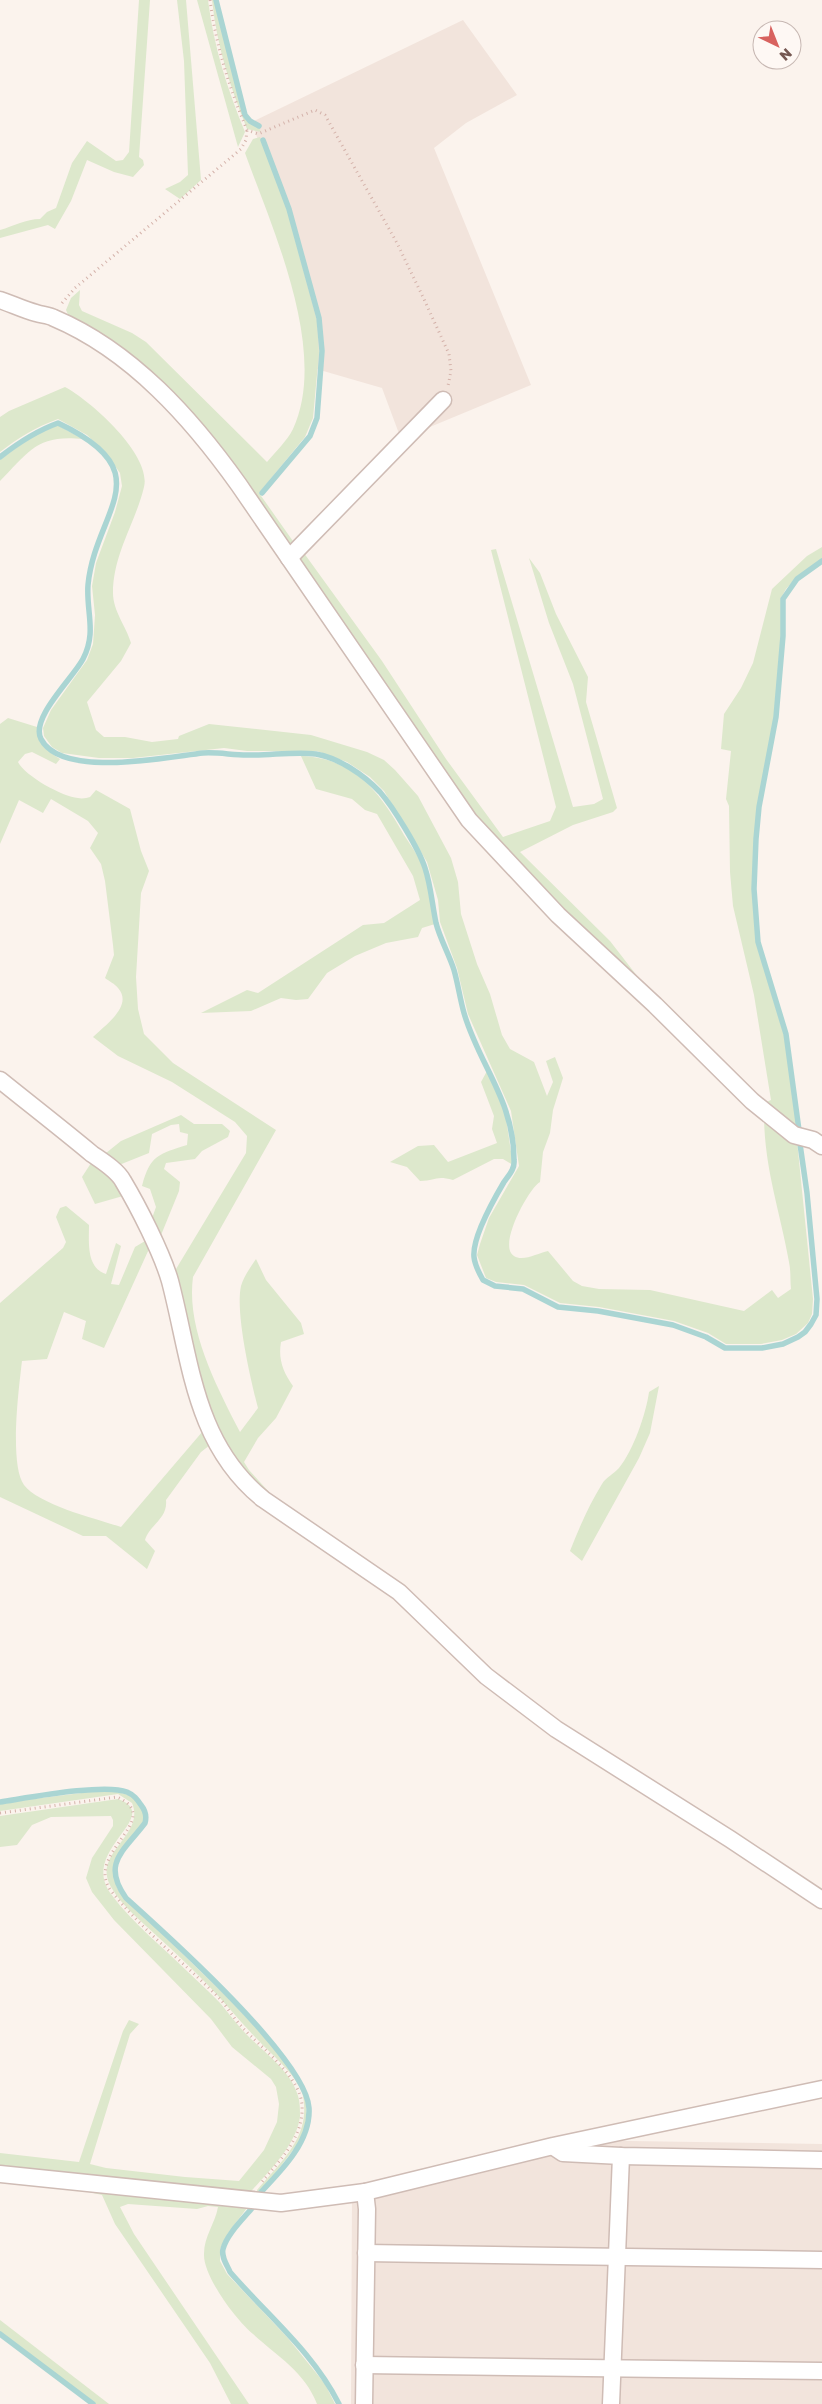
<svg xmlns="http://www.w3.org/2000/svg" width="822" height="2404" viewBox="0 0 822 2404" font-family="'Golos Text',sans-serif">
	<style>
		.residential { fill: #f2e4dc }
		.green { fill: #dde8cc }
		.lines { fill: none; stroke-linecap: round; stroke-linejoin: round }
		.stream { stroke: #aad5d3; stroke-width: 5.5 }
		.street-casing { stroke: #cfbcb5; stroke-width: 19 }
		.path { stroke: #d4b2aa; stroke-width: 3; stroke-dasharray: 1 4; stroke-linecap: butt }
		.street { stroke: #fff; stroke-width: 16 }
	</style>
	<rect width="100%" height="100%" fill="#fbf3ed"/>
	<g class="residential">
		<path d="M 463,20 L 517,95 L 466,123 L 434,148 L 531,385 L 401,439 L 382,388 L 313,368 L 290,237 L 252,122 Z"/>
		<path d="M 562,2140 L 822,2144 L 822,2404 L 351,2404 L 352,2192 Z"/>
	</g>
	<g class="green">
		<path d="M 139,0 L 150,0 L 139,157 L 143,160 L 144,165 L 133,177 L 114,172 L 87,160 L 71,201 L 55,229 L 48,225 L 0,238 L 0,230 C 14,226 26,219 40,219 L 47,212 L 56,208 L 72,163 L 87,141 L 116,161 L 123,160 L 129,152 Z"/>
		<path d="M 177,0 L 186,0 L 201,180 L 180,199 L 165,189 L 180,182 L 188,175 L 184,61 Z"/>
		<path d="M 197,0 L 208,0 C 214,48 227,88 245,132 L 238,147 Z"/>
		<path d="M 212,0 L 214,0 L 244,116 L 249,122 L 259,128 L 261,132 L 247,129 C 230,86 217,47 212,0 Z"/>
		<path d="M 260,137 L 287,209 L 317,321 L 319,353 L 313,418 L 305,437 L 259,493 L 295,544 L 290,548 L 234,469 L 70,319 L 66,310 L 71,298 L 80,290 L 79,305 L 82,311 L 132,333 L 146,342 L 267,462 C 276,451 287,441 293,429 C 329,351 272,228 245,153 L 253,139 Z"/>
		<path d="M 65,387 C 91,401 152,455 144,487 C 135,524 113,554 113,593 C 113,611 126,626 131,643 L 121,661 L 87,702 L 96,730 L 104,737 L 125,737 L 152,742 L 178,739 L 179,736 L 209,724 L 311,735 L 367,752 L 384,760 L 395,770 L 418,796 L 451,858 L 458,882 L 461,914 L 477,964 L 490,994 L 502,1035 L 510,1049 L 534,1062 L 547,1096 L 553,1082 L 546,1061 L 555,1057 L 563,1078 L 553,1110 L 550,1133 L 543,1152 L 540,1182 C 529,1188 497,1246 514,1256 C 523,1262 538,1253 548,1251 L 573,1281 L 582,1286 L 599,1289 L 650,1290 L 744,1311 L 772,1290 L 778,1298 L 791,1289 C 790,1280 791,1271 789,1262 C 780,1211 765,1171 764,1118 L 797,1141 L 813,1299 L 812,1314 L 808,1323 L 796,1334 L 782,1340 L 761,1344 L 726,1344 L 708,1333 L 674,1321 L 599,1307 L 560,1303 L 524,1285 L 496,1282 L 486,1278 L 477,1255 L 480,1244 L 489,1218 L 519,1166 L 511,1111 L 468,1014 L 457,968 L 440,922 L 438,900 L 427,862 L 384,791 L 370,777 L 347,762 L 317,751 L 247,751 L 224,748 L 133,758 L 99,758 L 62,753 L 52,747 L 44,736 L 43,728 L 51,710 L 87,660 L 93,644 L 95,615 L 92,586 L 96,563 L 115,512 L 122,486 L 120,473 L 105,452 L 87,435 L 58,419 C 36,427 18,438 0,452 L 0,417 L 9,411 Z"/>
		<path d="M 57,425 L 83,439 C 38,434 29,451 0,481 L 0,460 C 18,446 36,433 57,425 Z"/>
		<path d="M 822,547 L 822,559 L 796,578 L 786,589 L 781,598 L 781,636 L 774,717 L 757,807 L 754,839 L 752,889 L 756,942 L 784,1035 L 798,1132 L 762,1104 L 771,1100 L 754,995 L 733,906 L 730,872 L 729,806 L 726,799 L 731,751 L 721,749 L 724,714 L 741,688 L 753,663 L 772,589 L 807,556 Z"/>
		<path d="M 301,549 L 382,661 L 446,759 L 503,837 L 550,821 L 556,807 L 491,550 L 496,549 L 573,807 L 594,804 L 603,799 L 573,684 L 549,623 L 529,558 L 540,573 L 556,614 L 588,677 L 586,702 L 617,808 L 613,812 L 573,825 L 520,852 L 610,941 L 655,999 L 580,929 L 485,832 L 295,554 Z"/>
		<path d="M 8,718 L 37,727 C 39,743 47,751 60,759 L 56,764 L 32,752 L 25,754 L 18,762 C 25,776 63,797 78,798 C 82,799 87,798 90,797 L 96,790 L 130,809 L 141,851 L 149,871 L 141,893 L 136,977 L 138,1009 L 144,1034 L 173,1063 L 276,1130 L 193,1277 C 186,1329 217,1387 240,1432 L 258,1408 C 251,1381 235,1313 241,1286 C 244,1276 250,1268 256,1259 L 266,1280 L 301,1323 L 304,1334 L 281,1342 C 278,1359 283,1372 293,1386 L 276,1418 L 258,1438 L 244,1462 L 249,1470 L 278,1502 L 256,1486 L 213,1426 L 173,1274 L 246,1153 L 247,1136 L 235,1122 L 172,1082 L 118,1056 L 93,1037 C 104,1026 134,1006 118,988 C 115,984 109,981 105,978 L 114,955 L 113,945 L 105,881 L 101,864 L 90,848 L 98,833 L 88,821 L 51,799 L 43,813 L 19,800 L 0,844 L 0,724 Z"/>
		<path d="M 301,756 C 354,758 380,792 404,835 C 410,844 417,854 422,864 C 430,883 432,904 435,924 L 422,928 L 418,937 L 386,943 L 355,956 L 327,973 L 308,999 L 296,1000 L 281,998 L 251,1011 L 201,1013 L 247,990 L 258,993 L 363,925 L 384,923 L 420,900 L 413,876 L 377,814 L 365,810 L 352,799 L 316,789 Z"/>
		<path d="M 487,1071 L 505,1112 L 513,1165 L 503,1159 L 494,1159 L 453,1180 C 435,1175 436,1181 420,1181 L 407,1167 L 390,1162 L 418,1146 L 434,1145 L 448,1162 L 497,1143 L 492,1129 L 494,1116 L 481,1082 Z"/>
		<path d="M 181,1115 L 194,1124 L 222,1124 L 230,1131 L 228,1137 L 202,1151 L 195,1159 L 166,1163 L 164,1169 L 180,1182 L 179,1191 L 159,1240 L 151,1221 L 156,1207 L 150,1189 L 142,1186 C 150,1155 159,1154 187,1145 L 188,1134 L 180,1132 L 179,1124 L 171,1125 L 152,1134 L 149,1153 L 119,1165 L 106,1153 L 121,1141 Z"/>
		<path d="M 93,1160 L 109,1174 L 123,1196 L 95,1204 L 82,1177 Z"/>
		<path d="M 66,1206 L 89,1225 C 89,1242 86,1268 106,1274 L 116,1243 L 121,1246 L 111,1284 L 119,1285 L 135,1247 L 145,1241 L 149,1249 L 104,1348 L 82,1339 L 86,1321 L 64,1312 L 47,1359 L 22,1361 C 19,1387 9,1464 24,1485 C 39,1505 97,1519 121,1527 L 203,1431 L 210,1445 L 201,1452 L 166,1500 C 168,1519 150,1524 145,1540 L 155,1551 L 147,1569 L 106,1536 L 83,1536 L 0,1497 L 0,1303 L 63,1248 L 66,1242 L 56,1217 L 60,1208 Z"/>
		<path d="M 659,1386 L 650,1433 L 639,1458 L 582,1561 L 570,1551 C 579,1528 589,1505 602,1484 C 606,1477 614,1474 619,1468 C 633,1451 646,1414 649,1392 Z"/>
		<path d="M 98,1791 C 117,1791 149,1793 144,1822 C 127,1846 102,1862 120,1893 L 229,1999 L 282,2056 L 297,2077 L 306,2096 L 307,2120 L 300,2141 L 274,2175 L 257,2194 L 257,2190 C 273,2171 298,2148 303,2122 C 305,2112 305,2097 300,2088 C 291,2070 272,2055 258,2040 C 239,2021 223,2000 204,1981 C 189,1966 174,1951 158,1937 C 142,1922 122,1906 111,1887 C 91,1853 146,1836 132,1803 L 118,1794 L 0,1811 L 0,1803 Z"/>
		<path d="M 118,1799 C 165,1816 78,1850 111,1894 C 133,1924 163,1947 188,1972 C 199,1983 211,1993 221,2004 C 230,2015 238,2026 248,2036 C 264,2052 290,2071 297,2093 C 300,2100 300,2108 300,2116 C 297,2146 265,2175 246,2197 L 0,2169 L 0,2153 L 79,2162 L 123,2031 L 129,2020 L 139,2024 L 130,2034 L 90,2164 L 106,2168 L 185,2177 L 239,2181 L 264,2150 L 277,2122 L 279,2104 L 276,2087 L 271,2079 L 232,2047 L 211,2019 L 114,1920 L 92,1892 L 86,1878 L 92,1858 L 113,1826 L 113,1820 L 111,1816 L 51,1817 L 32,1825 L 17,1845 L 0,1847 L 0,1816 Z"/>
		<path d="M 39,2181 L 250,2204 L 228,2233 L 220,2249 L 220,2261 L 227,2274 L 287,2337 L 325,2384 L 335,2404 L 317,2404 C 305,2372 277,2356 253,2334 C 236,2320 203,2276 204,2254 C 204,2236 215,2224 218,2207 L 208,2206 L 197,2209 L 128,2204 L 120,2207 L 134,2234 L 249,2404 L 231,2404 L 210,2363 L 115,2224 L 102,2195 Z"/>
		<path d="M 0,2320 L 109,2404 L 95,2404 L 0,2332 Z"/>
	</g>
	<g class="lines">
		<g class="stream">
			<path d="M 216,0 L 245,115 L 250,121 L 259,126"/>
			<path d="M 0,457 C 18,443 36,431 58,423 C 164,473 95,510 88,585 C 86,612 97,632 83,659 C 73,678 30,718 41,739 C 62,779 167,757 203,753 C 218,752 232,755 247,755 C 269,756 293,751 316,754 C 339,758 364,775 380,792 C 393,807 419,849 425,868 C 431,886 432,904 436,923 C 440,939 449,954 454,970 C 458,984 460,999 464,1013 C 479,1065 514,1100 514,1160 C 515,1169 509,1175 504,1182 C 494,1199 472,1238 474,1257 C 475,1266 479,1273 483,1280 L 495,1286 L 523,1289 L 558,1307 L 598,1311 L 673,1325 L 706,1337 L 725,1348 L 762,1348 L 783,1344 L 798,1337 L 805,1332 L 811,1324 L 816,1315 L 817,1299 L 807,1193 L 800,1144"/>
			<path d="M 262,493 L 310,436 L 317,418 L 322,351 L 319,318 L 289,209 L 263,140"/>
			<path d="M 799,1130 L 786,1034 L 758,942 L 754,889 L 756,839 L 759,807 L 776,717 L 783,636 L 783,599 L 797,579 L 822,561"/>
			<path d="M 0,1802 C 27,1798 104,1783 127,1792 C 134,1795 137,1799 141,1805 C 145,1810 147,1816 145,1823 C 124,1851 101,1863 126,1898 C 166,1934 306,2059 309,2108 C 311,2141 282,2170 261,2192"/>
			<path d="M 253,2207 C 243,2219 227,2234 223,2249 C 221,2257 227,2265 230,2272 C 267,2315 313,2352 339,2404"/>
			<path d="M 0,2334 L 93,2404"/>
		</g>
		<defs>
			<g id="street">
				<path d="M 0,300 C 12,304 24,310 36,313 C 42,315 49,315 54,318 C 132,351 192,419 239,485 L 469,820 L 558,915 L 655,1005 L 752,1101 L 794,1135 L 813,1140 L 822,1146"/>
				<path d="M 289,558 L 443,400"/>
				<path d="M 0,1080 C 31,1105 62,1129 92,1154 C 102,1161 117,1170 123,1181 C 138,1206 162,1253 170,1281 C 191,1361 194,1443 263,1499 L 399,1592 L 486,1676 L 556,1729 L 730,1839 L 822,1900"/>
				<path d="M 554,2147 L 563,2153 L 621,2156 L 822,2160"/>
				<path d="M 0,2174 L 281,2203 L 365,2192 L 553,2146 L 822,2089"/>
				<path d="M 366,2253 L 822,2260"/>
				<path d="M 364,2365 L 822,2371"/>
				<path d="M 364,2404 L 367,2209 L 365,2192"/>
				<path d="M 611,2404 L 621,2156"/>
			</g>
		</defs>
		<use href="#street" class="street-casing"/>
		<g class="path">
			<path d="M 210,0 C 216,46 229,87 247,130 L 258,134 L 315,110 L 325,115 L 397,243 L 423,297 L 449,354 L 451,371 L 448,386"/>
			<path d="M 62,303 L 75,288 L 241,149 L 246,140 L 247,130"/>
			<path d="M 0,1813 L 117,1797 C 167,1819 81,1854 112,1892 C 144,1932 186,1964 222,2001 C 229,2010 235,2020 243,2028 C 261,2048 300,2076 302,2105 C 304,2137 280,2160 261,2183"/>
		</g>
		<use href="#street" class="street"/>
	</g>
	<g transform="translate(777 45) rotate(137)"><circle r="24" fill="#fef8f4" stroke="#c7b8b3"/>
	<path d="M0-4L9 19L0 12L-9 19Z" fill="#d8625f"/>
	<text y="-8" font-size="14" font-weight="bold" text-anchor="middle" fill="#755751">N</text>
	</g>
</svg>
